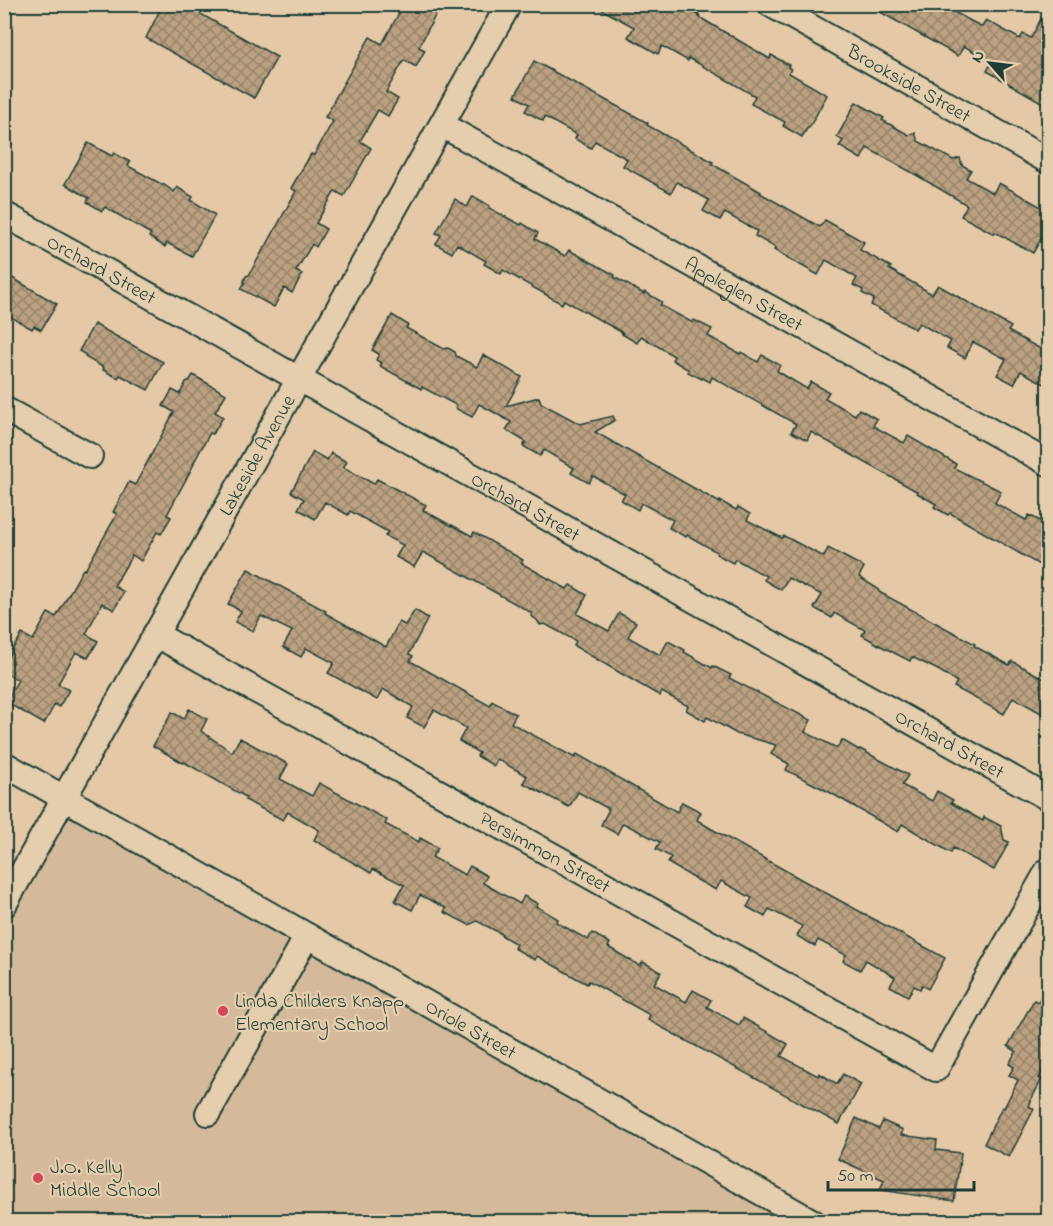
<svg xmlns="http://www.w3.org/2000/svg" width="1053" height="1226" viewBox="0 0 1053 1226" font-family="'Indie Flower',sans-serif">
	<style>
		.built { fill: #d4ba9a }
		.building { fill: url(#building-cross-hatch); stroke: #1f3d34; stroke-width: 1.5 }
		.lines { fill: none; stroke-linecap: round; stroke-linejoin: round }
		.minor-casing { stroke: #1f3d34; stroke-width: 28 }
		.minor { stroke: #e4ceae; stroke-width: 24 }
		.poi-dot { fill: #d1495b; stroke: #e4ceae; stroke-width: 2 }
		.labels { text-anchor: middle; stroke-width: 4.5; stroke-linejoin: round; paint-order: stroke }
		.street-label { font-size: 20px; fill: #1f3d34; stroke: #e4ceae }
		.poi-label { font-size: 20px; fill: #1f3d34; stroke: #e4ceae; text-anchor: start }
	</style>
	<defs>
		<pattern id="building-cross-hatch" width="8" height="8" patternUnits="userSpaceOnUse" patternTransform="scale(1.5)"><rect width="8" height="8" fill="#bba181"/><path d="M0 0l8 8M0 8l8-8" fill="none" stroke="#97846a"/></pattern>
	</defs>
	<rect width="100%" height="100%" fill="#e5c9a7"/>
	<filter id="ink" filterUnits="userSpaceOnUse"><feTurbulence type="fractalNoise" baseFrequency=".0167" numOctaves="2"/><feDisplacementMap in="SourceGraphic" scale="12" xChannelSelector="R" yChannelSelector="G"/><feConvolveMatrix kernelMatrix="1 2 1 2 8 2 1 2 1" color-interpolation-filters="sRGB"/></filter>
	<g filter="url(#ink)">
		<path class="built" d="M 64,798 L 813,1222 L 5,1222 L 5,905 Z"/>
		<g class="building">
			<path d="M 163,4 L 183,4 L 277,57 L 254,98 L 146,38 Z"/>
			<path d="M 404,4 L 441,4 L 419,47 L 425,50 L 416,67 L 404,60 L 386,92 L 398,99 L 388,116 L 378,110 L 360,141 L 371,148 L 344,196 L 335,191 L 316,223 L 326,229 L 316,247 L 312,244 L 296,271 L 302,274 L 292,293 L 284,288 L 274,307 L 241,289 L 244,284 L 244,281 L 246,276 L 249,275 L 264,248 L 265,248 L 296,191 L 291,188 L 311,154 L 314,155 L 333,121 L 325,117 L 334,102 L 333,102 L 370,37 L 382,44 Z"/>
			<path d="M 592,4 L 681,4 L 700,16 L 699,17 L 770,59 L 771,55 L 789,65 L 788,67 L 791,69 L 789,73 L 827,95 L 809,128 L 808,127 L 802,137 L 783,126 L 785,122 L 751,104 L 755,96 L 689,58 L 688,61 L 662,46 L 658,54 L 628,37 L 634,27 Z"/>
			<path d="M 866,4 L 951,4 L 954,12 L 982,27 L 986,20 L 1020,39 L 1023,34 L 1031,38 L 1048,5 L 1048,106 L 987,71 L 992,62 L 964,46 L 958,56 Z"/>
			<path d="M 534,61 L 648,123 L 647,125 L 713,162 L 712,164 L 761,192 L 760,193 L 820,227 L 825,220 L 864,242 L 860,250 L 891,267 L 889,269 L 932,294 L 938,285 L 1011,327 L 1008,331 L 1048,353 L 1048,386 L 1021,371 L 1014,384 L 997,375 L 1006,359 L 973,342 L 965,358 L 947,348 L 951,341 L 919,323 L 915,329 L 871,305 L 874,299 L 862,293 L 863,290 L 853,285 L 857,278 L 826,260 L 818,275 L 774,250 L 776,248 L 755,236 L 757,231 L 725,213 L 720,220 L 703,211 L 709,200 L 677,182 L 671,193 L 623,166 L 627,159 L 595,141 L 591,148 L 575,139 L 577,135 L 545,117 L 543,121 L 525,111 L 529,104 L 515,96 Z"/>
			<path d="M 856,102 L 884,118 L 882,120 L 909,135 L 915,133 L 918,141 L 953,160 L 960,158 L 962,165 L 971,170 L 966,178 L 993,193 L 999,183 L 1048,211 L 1048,226 L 1033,253 L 995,232 L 994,234 L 961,216 L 967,205 L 913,173 L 867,148 L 861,159 L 839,146 L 843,141 L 837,137 Z"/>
			<path d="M 88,143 L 112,156 L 114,153 L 130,162 L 128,166 L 163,185 L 163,184 L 174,192 L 177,187 L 193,197 L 191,200 L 215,215 L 192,256 L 167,243 L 165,247 L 149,237 L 151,234 L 105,207 L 102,211 L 87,202 L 89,198 L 65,184 Z"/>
			<path d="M 473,196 L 490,206 L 489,208 L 521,225 L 522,223 L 538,233 L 535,239 L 565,256 L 569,250 L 615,275 L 614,277 L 644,294 L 645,292 L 662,302 L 660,305 L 693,323 L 694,320 L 712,329 L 708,336 L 740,354 L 741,352 L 758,362 L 762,355 L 780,365 L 777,371 L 807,389 L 811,382 L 829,392 L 825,398 L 855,415 L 859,409 L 877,419 L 873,426 L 904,443 L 908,436 L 956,464 L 954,468 L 1001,491 L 995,503 L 1026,520 L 1029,515 L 1048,525 L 1048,570 L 950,513 L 948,515 L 934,507 L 936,504 L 917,493 L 918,492 L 811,432 L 807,440 L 791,432 L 796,424 L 712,377 L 710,382 L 703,378 L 702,379 L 688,372 L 689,370 L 672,360 L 674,356 L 641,336 L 637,343 L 622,334 L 623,333 L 564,300 L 562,304 L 503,270 L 501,274 L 484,264 L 486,261 L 457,244 L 452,253 L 436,244 L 441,235 L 436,233 L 455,199 L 467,207 Z"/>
			<path d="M 4,273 L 57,304 L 41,330 L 34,326 L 32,329 L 4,313 Z"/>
			<path d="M 392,315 L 408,325 L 406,328 L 444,349 L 448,348 L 455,352 L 456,356 L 477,367 L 483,355 L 522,377 L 506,406 L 539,397 L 541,403 L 580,424 L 613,416 L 615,420 L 595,432 L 720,503 L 720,501 L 736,510 L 738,507 L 750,514 L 747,520 L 782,538 L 784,536 L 824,557 L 828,548 L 864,567 L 859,577 L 878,589 L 879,592 L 975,644 L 974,646 L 1009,665 L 1012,661 L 1048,681 L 1048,717 L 1013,697 L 1004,714 L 954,687 L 957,682 L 940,671 L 912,657 L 910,661 L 879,645 L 862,635 L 865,630 L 834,613 L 832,618 L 814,608 L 822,595 L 788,578 L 781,590 L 764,580 L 766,576 L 735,559 L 733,563 L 716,554 L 717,552 L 687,535 L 686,537 L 669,528 L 673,520 L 641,503 L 638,510 L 621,500 L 625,494 L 593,476 L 589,483 L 571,473 L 574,468 L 544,450 L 540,456 L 523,446 L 526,442 L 506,430 L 511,422 L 490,410 L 479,404 L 472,417 L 455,408 L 456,405 L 422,387 L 421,389 L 380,366 L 382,363 L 376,360 L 379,354 L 372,350 Z"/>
			<path d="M 94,324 L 163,362 L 148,390 L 120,375 L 118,378 L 103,370 L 104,368 L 85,357 L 86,355 L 79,351 Z"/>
			<path d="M 193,375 L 226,394 L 215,412 L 223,417 L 213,434 L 210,433 L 193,464 L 194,464 L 167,515 L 171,517 L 161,534 L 157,532 L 141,561 L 132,555 L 114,586 L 124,592 L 114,610 L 102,603 L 86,634 L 98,641 L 88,658 L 76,652 L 58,684 L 69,690 L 59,707 L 55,704 L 44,724 L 6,702 L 18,680 L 4,672 L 4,663 L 22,634 L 33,640 L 48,613 L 56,617 L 83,569 L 85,570 L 117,514 L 113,512 L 129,482 L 135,485 L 174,412 L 163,406 L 172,390 L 180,394 L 186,382 L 190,380 Z"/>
			<path d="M 313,452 L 327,460 L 331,453 L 347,462 L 343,467 L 374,484 L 377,479 L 426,505 L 423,510 L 452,526 L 452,525 L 472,536 L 474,532 L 523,560 L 521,563 L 567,589 L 570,585 L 587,595 L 577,614 L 609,631 L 619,613 L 636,622 L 628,637 L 660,655 L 668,641 L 685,650 L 684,652 L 712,668 L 713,666 L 731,675 L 729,678 L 811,720 L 805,732 L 837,748 L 842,740 L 859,750 L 860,749 L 908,775 L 902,785 L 932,801 L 937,791 L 953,800 L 951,803 L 983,821 L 984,817 L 1001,826 L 1004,840 L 1009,842 L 994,870 L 953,848 L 951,853 L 902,824 L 898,832 L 831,793 L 786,770 L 789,764 L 771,754 L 776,745 L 737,734 L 707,717 L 705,721 L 686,710 L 688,706 L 662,692 L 660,696 L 622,674 L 574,646 L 576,641 L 545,624 L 540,625 L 537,620 L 531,616 L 532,613 L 423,552 L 414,567 L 396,557 L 403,545 L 385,536 L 388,532 L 350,511 L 348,515 L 325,502 L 315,519 L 298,509 L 304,499 L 291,492 Z"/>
			<path d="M 248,569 L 326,611 L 325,613 L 386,647 L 399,622 L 405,625 L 415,610 L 428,618 L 409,654 L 413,656 L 410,661 L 490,706 L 492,701 L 516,714 L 511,723 L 575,758 L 577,754 L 677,812 L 682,802 L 701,812 L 697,820 L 710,828 L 804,881 L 945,958 L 928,989 L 922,985 L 920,989 L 914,986 L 908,996 L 890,986 L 895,977 L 866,960 L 860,970 L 843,961 L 846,955 L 818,940 L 815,946 L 797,936 L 802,926 L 769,909 L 765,917 L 747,907 L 752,898 L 721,881 L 716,890 L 699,881 L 668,863 L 671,857 L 656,849 L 660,842 L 623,823 L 617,834 L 601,825 L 609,809 L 578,792 L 569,807 L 523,783 L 527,776 L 497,759 L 494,766 L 477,756 L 479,753 L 459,741 L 466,728 L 434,710 L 424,727 L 407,718 L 413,707 L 383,689 L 377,700 L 328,673 L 334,663 L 306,648 L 301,657 L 283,647 L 292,631 L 261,616 L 253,631 L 235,622 L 241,611 L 228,604 Z"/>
			<path d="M 189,709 L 207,719 L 201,731 L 232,752 L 240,738 L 288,764 L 280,779 L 312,796 L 319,783 L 387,820 L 385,824 L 419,842 L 420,838 L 438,848 L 432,857 L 465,875 L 470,866 L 487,876 L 483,883 L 520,904 L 524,896 L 538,904 L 536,906 L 558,919 L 556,922 L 588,940 L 592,933 L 610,943 L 608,947 L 640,966 L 643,962 L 661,972 L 654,984 L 686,1002 L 693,990 L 711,1000 L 707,1007 L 739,1025 L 743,1018 L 788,1044 L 781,1056 L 818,1076 L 819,1073 L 837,1084 L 843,1074 L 861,1084 L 839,1124 L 648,1020 L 650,1015 L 589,981 L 587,984 L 537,956 L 535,960 L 514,948 L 516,944 L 501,935 L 502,934 L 477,921 L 469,925 L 444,912 L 446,908 L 420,895 L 412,910 L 395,901 L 404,885 L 373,869 L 371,873 L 314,840 L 319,830 L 288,812 L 283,820 L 245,800 L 246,797 L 184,762 L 183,763 L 153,746 L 172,712 L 184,719 Z"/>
			<path d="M 1048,983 L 1048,1061 L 1039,1078 L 1042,1079 L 1030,1102 L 1031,1102 L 1029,1106 L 1034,1109 L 1009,1157 L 984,1144 L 1002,1107 L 1004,1108 L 1018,1080 L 1009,1075 L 1014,1067 L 1009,1064 L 1016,1051 L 1008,1046 L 1034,1000 L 1038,1002 Z"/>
			<path d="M 856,1118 L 879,1129 L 883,1121 L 903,1130 L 901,1135 L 937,1140 L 936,1150 L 961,1153 L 954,1201 L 880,1190 L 884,1180 L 838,1159 Z"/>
		</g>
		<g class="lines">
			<defs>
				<g id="minor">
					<path id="s1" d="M 770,4 L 1048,161"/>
					<path id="s2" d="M 442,125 L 1048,463"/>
					<path id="s3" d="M 4,214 L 1048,798"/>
					<path d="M 4,409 L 90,456"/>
					<path id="s4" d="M 155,634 L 936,1069 L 1048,870"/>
					<path id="s5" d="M 4,764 L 813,1222"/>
					<path id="s6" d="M 4,905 L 64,798 L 509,4"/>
					<path d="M 208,1113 L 307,936"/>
				</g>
			</defs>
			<use href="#minor" class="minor-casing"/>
			<use href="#minor" class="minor"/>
		</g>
	</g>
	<g class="poi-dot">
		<circle cx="223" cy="1011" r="6"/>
		<circle cx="38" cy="1178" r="6"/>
	</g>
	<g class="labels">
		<g class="street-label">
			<text dy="7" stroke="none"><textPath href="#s1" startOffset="160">Brookside Street</textPath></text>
			<text dy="7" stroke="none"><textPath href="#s3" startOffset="112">Orchard Street</textPath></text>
			<text dy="7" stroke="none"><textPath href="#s2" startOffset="346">Appleglen Street</textPath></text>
			<text dy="7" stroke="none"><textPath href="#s6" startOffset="516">Lakeside Avenue</textPath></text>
			<text dy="7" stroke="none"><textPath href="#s3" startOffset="598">Orchard Street</textPath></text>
			<text dy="7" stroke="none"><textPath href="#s3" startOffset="1084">Orchard Street</textPath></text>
			<text dy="7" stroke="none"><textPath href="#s4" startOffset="447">Persimmon Street</textPath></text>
			<text dy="7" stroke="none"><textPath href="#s5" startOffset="537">Oriole Street</textPath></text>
		</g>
		<g class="poi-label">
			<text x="235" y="1007">Linda Childers Knapp<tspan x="235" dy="23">Elementary School</tspan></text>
			<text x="50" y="1173">J.O. Kelly<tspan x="50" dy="23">Middle School</tspan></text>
		</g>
	</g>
	<rect width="1053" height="1226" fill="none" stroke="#e4ceae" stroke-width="24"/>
	<rect x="12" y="12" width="1029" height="1202" fill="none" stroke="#1f3d34" stroke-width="2" filter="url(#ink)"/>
	<g transform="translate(990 63) rotate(298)" stroke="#e4ceae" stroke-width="4.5" paint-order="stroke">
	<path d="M0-4.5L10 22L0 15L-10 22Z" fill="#1f3d34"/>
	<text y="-9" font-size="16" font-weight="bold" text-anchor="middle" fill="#1f3d34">N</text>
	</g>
	<path d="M828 1181v9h146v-9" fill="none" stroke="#1f3d34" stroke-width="3"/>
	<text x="837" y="1181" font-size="18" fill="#1f3d34" stroke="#e4ceae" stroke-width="4.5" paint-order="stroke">50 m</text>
</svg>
